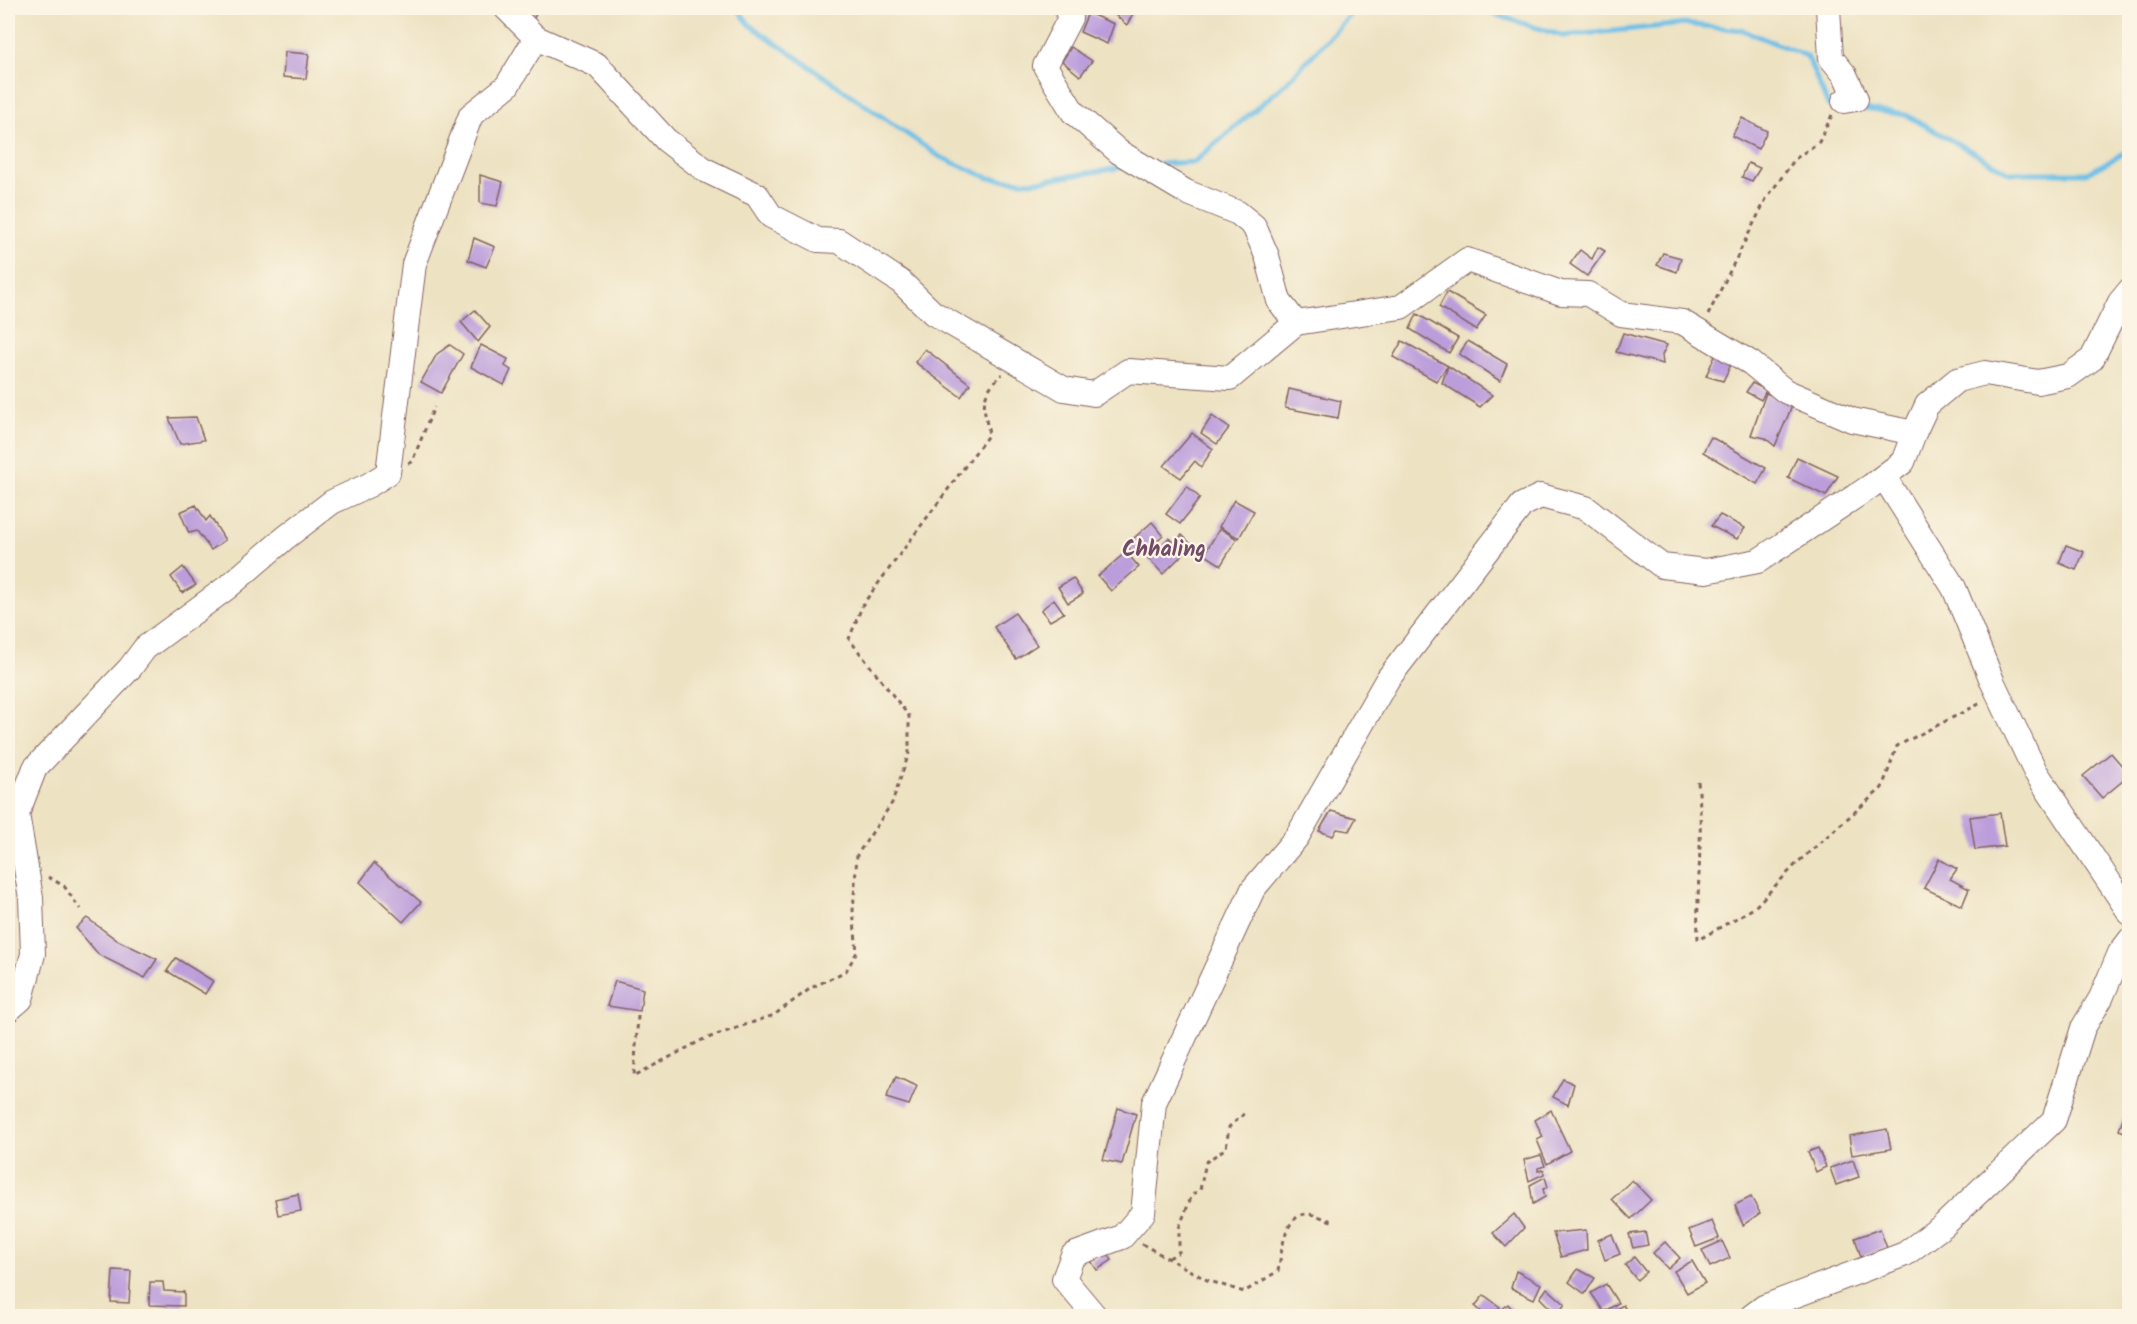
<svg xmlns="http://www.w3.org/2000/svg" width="2137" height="1324" viewBox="0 0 2137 1324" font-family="Kalam,sans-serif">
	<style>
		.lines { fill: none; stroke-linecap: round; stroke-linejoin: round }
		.stream { stroke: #6bbee7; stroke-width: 5 }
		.building { fill: #bb9ddb }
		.minor-casing { stroke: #836360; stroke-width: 26 }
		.path { stroke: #836360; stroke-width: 3; stroke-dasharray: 4.5 4.5; stroke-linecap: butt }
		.minor { stroke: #fff; stroke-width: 24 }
		.labels { text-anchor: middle; stroke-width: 4.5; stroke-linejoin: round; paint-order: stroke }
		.district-label { font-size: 22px; font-weight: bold; fill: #724b69; stroke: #fcf5e5 }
	</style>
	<rect width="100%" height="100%" fill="#fcf5e5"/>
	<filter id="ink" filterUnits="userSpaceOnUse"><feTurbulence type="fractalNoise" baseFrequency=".0167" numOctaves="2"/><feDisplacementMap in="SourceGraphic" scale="12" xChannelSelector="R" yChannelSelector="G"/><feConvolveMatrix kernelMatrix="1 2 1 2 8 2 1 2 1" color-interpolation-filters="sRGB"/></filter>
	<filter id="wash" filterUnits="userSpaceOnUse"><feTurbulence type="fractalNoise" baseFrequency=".008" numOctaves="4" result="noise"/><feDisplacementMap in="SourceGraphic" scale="24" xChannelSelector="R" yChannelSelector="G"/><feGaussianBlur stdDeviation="1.35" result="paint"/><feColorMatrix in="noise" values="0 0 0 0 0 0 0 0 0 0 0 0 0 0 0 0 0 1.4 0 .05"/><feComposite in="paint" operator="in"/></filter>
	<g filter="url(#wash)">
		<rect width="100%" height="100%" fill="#ede2c2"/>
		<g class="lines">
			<g class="stream">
				<path d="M 737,8 L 750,25 L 940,157 L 989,178 L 1031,182 L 1126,167"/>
				<path d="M 1474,8 L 1563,36 L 1684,24 L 1742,30 L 1807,56 L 1828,105 L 1838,106"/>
				<path d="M 1856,108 L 1906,115 L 2010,173 L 2087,173 L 2130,150"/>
				<path d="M 1156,164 L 1194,162 L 1287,82 L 1357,8"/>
			</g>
		</g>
		<g id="blocks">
			<g class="building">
				<path d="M 519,8 L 539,8 L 534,18 Z"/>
				<path d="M 1110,8 L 1133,8 L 1135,9 L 1127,25 L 1108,9 Z"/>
				<path d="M 1088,13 L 1114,24 L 1107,44 L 1080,32 Z"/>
				<path d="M 1071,47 L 1092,61 L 1080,76 L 1062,61 Z"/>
				<path d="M 285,52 L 309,54 L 306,79 L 283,77 Z"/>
				<path d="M 1742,118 L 1767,131 L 1758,149 L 1732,136 Z"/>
				<path d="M 1748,163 L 1760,168 L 1752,181 L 1742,177 Z"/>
				<path d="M 480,175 L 503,182 L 497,206 L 480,203 Z"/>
				<path d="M 474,238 L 495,247 L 486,267 L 468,260 Z"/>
				<path d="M 1598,247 L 1605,251 L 1587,276 L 1570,264 L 1580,250 L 1592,259 Z"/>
				<path d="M 1663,253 L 1681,258 L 1677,272 L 1657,265 Z"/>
				<path d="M 1447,292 L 1486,315 L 1476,330 L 1439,307 Z"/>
				<path d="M 475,310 L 490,327 L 478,342 L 461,322 Z"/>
				<path d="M 1417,314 L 1458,338 L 1449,353 L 1410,329 Z"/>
				<path d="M 1623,333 L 1667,345 L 1662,355 L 1663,364 L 1616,352 Z"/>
				<path d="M 1402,341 L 1448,366 L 1492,395 L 1480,407 L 1442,383 L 1448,366 L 1436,381 L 1393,357 Z"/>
				<path d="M 1468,341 L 1507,364 L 1500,381 L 1459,354 Z"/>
				<path d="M 450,345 L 463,354 L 441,393 L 421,382 L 437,354 Z"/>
				<path d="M 481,345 L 508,359 L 505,366 L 511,370 L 504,385 L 471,367 Z"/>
				<path d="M 925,349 L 970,384 L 961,397 L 915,362 Z"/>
				<path d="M 1716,353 L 1733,360 L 1723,381 L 1706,376 Z"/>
				<path d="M 1752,383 L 1766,390 L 1761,400 L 1746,392 Z"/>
				<path d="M 1289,389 L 1341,401 L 1338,418 L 1285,408 Z"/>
				<path d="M 1766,393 L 1793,404 L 1775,446 L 1765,438 L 1751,435 Z"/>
				<path d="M 1212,416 L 1229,428 L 1217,444 L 1201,433 Z"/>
				<path d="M 196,417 L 204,440 L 180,444 L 169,418 Z"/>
				<path d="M 1192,433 L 1213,449 L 1201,467 L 1195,461 L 1181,478 L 1164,466 Z"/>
				<path d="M 1711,437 L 1766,468 L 1757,484 L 1703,452 Z"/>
				<path d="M 1797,457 L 1838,476 L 1826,496 L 1788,478 Z"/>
				<path d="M 1187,486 L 1200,498 L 1180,524 L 1166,514 Z"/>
				<path d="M 1234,500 L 1254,511 L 1239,538 L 1219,527 Z"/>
				<path d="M 196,505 L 206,521 L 210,516 L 225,540 L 211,550 L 197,531 L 189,533 L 180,512 Z"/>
				<path d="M 1720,515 L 1745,528 L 1737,539 L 1711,526 Z"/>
				<path d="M 1152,522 L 1163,535 L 1138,558 L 1126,545 Z"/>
				<path d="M 1220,528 L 1237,539 L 1221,565 L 1204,554 Z"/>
				<path d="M 1182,535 L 1192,545 L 1163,574 L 1148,558 L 1169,538 L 1173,543 Z"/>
				<path d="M 2066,545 L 2084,552 L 2076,570 L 2059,563 Z"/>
				<path d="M 1126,552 L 1139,567 L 1111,591 L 1098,576 Z"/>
				<path d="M 183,567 L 196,585 L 182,593 L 171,577 Z"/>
				<path d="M 1073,578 L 1083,594 L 1068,603 L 1058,587 Z"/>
				<path d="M 1054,599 L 1064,613 L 1050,621 L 1041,610 Z"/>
				<path d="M 1015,613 L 1037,645 L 1016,659 L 994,627 Z"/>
				<path d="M 2111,753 L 2130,775 L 2102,798 L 2083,776 Z"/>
				<path d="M 1331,811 L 1356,818 L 1349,831 L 1337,829 L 1333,836 L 1319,831 Z"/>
				<path d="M 2000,813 L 2005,846 L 1975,850 L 1970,817 Z"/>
				<path d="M 1939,859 L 1957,869 L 1950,879 L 1969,889 L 1962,906 L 1924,888 Z"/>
				<path d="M 374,863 L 421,902 L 403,922 L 360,882 Z"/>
				<path d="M 87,918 L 117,940 L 157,959 L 145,978 L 99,955 L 76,928 Z"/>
				<path d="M 176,958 L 213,981 L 205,994 L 167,971 Z"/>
				<path d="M 615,981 L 643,989 L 640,1011 L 607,1006 Z"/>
				<path d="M 896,1077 L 917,1086 L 909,1105 L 886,1098 Z"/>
				<path d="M 1563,1079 L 1574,1084 L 1568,1105 L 1553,1097 Z"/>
				<path d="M 1118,1108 L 1136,1114 L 1122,1164 L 1103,1160 Z"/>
				<path d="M 1551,1110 L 1570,1151 L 1547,1164 L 1537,1140 L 1543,1137 L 1535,1120 Z"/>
				<path d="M 2125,1112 L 2130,1114 L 2130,1134 L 2119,1130 Z"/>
				<path d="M 1887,1129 L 1891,1149 L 1852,1155 L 1849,1136 Z"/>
				<path d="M 1818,1148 L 1826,1167 L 1816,1172 L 1808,1152 Z"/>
				<path d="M 1541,1155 L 1545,1166 L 1538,1168 L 1538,1171 L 1544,1170 L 1544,1174 L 1529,1181 L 1524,1160 Z"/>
				<path d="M 1853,1160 L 1859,1177 L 1836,1185 L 1830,1168 Z"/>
				<path d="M 1545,1177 L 1548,1187 L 1543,1189 L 1545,1197 L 1533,1204 L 1530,1185 Z"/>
				<path d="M 1632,1180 L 1651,1200 L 1631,1219 L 1612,1199 Z"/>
				<path d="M 298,1194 L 301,1211 L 278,1215 L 275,1199 Z"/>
				<path d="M 1751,1197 L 1760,1213 L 1743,1225 L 1735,1205 Z"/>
				<path d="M 1514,1214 L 1524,1228 L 1506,1247 L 1493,1233 Z"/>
				<path d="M 1712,1221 L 1719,1238 L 1696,1247 L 1689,1230 Z"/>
				<path d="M 1880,1229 L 1887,1248 L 1861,1257 L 1855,1238 Z"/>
				<path d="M 1586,1230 L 1587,1250 L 1561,1257 L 1553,1233 Z"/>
				<path d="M 1645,1232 L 1648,1245 L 1633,1248 L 1629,1234 Z"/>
				<path d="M 1612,1234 L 1620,1254 L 1605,1260 L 1598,1240 Z"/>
				<path d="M 1722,1241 L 1730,1258 L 1710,1267 L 1702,1250 Z"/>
				<path d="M 1665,1242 L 1680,1258 L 1668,1269 L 1653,1253 Z"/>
				<path d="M 1106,1251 L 1112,1260 L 1097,1270 L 1091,1261 Z"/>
				<path d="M 1634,1257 L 1646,1272 L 1637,1280 L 1625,1265 Z"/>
				<path d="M 1692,1261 L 1705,1283 L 1687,1293 L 1674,1271 Z"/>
				<path d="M 1578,1269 L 1595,1278 L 1585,1294 L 1569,1282 Z"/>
				<path d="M 113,1270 L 131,1271 L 129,1303 L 111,1302 Z"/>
				<path d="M 1516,1271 L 1541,1284 L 1534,1299 L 1511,1288 Z"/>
				<path d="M 150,1282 L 163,1282 L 164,1291 L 184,1292 L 184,1306 L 149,1305 Z"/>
				<path d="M 1606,1284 L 1618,1303 L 1604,1312 L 1591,1293 Z"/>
				<path d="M 1547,1288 L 1565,1304 L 1557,1315 L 1540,1298 Z"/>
				<path d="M 1484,1295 L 1500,1307 L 1490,1316 L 1486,1316 L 1475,1306 Z"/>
				<path d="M 1508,1304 L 1518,1316 L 1495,1316 Z"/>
				<path d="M 1623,1305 L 1630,1316 L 1604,1316 Z"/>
			</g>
		</g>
	</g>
	<g filter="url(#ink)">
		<use href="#blocks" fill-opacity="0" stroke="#836360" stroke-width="1.5"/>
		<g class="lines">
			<defs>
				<g id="minor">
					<path d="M 1066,8 L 1070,18 L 1045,66 L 1073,112 L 1119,152 L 1186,192 L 1238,213 L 1254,226 L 1267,256 L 1279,301 L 1296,323"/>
					<path d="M 1828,8 L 1831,58 L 1845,75 L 1856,99 L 1844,101"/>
					<path d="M 536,38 L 597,65 L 666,140 L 705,170 L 757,195 L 771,216 L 818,240 L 839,241 L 901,282 L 933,313 L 1064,389 L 1094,394 L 1128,371 L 1230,378 L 1296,323 L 1401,307 L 1467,260 L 1561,293 L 1588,294 L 1621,314 L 1682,322 L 1751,363 L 1785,391 L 1852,420 L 1914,433 L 1927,405 L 1957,380 L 1985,373 L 2038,382 L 2068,376 L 2092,359 L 2120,302 L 2130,290"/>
					<path d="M 1884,477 L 1954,588 L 1993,683 L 2035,771 L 2130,913"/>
					<path d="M 8,1010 L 21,999 L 33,954 L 31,898 L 17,814 L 35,768 L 130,668 L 145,648 L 229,586 L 285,538 L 332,502 L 369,485 L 388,473 L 414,264 L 471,115 L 507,86 L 536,38 L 506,8"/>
					<path d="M 1095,1316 L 1064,1279 L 1073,1255 L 1122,1237 L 1143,1213 L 1154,1103 L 1253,889 L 1297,837 L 1387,680 L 1522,505 L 1541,496 L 1586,508 L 1662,566 L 1706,571 L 1758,561 L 1871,486 L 1903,462 L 1914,433"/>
					<path d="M 1752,1316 L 1764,1307 L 1905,1254 L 1944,1225 L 2054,1120 L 2083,1028 L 2101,998 L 2120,953 L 2130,940"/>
				</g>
			</defs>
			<use href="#minor" class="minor-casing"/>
			<g class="path">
				<path d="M 1708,315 L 1766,199 L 1795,159 L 1819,142 L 1832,115"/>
				<path d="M 408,463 L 412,462 L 434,407"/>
				<path d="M 1698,782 C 1704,835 1696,887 1698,940 L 1754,908 L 1797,863 L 1882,788 L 1897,746 L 1981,703"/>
				<path d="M 48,877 L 64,886 L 80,909"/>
				<path d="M 638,1016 L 634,1076 L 702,1040 L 774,1015 L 811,988 L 846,971 L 857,952 L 853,911 L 857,855 L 892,803 L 909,753 L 909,716 L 849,639 L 863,604 L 989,434 C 983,405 979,396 1002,374"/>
				<path d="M 1142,1244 L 1207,1280 L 1244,1292 L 1278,1271 C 1282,1254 1283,1215 1307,1214 C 1315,1214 1327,1220 1335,1222"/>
				<path d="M 1169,1258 L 1179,1252 L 1179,1228 L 1192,1195 L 1200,1190 L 1206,1162 L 1226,1148 L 1229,1127 L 1244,1114"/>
			</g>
			<use href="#minor" class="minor"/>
		</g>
	</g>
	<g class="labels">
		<g class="district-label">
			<text x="1164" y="556">Chhaling</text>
		</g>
	</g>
	<rect width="2137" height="1324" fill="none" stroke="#fcf5e5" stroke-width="30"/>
</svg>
